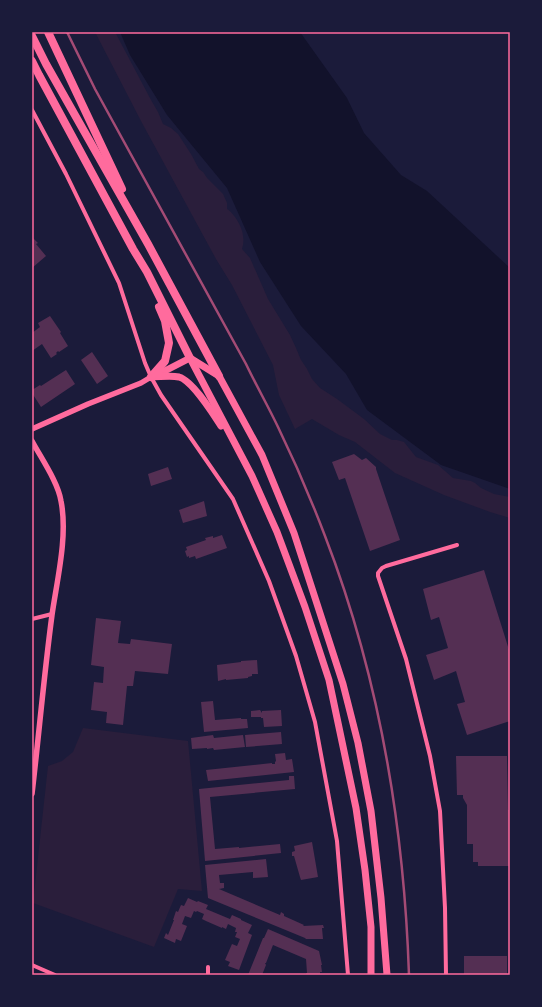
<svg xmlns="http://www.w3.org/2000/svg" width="542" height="1007" viewBox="0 0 542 1007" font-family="'Source Sans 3',sans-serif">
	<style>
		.green { fill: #2a1e3b }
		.water { fill: #12122b }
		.building { fill: #542f53 }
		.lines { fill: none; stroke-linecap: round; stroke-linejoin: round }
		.minor { stroke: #ff6b9d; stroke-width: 4 }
		.tertiary { stroke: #ff6b9d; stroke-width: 5.5 }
		.trunk { stroke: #ff6b9d; stroke-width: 7 }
		.motorway { stroke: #ff6b9d; stroke-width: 8 }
		.rail { stroke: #a44b75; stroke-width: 2.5 }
		.neatline { fill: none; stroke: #ff6b9d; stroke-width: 1.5 }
	</style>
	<rect width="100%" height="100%" fill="#1b1b3a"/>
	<g class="green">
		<path d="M 95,32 L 115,32 L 151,100 L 158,112 L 163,124 L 171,128 L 178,134 L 191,154 L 199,169 L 203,172 L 207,178 L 223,194 L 227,203 L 227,209 C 234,213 243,228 243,236 C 244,241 243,245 242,249 L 250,258 L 268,299 L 290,335 L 296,348 L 301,360 L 307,369 L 312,379 L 320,388 L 337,399 L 364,419 L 380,434 L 392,440 L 397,440 L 404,442 L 416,457 L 438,465 L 453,478 L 471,481 L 475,483 L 481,488 L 494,494 L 510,497 L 510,518 L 490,512 L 444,495 L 395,473 L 355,442 L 339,435 L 312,419 L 295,429 L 279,395 L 273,365 L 232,285 L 216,259 L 141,121 Z"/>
		<path d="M 83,728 L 188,741 L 202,891 L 178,889 L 154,947 L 33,903 L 48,766 L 62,761 L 73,752 Z"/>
	</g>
	<path class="water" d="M 120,32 L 300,32 L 347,98 L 364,133 L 401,175 L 427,191 L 510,268 L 510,489 L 441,465 L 367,410 L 346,374 L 301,326 L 260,262 L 227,188 L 167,115 L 130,55 Z"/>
	<g class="building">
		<path d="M 32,237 L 38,243 L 36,244 L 46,256 L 32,268 Z"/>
		<path d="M 50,316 L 61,332 L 60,333 L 68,346 L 59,352 L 58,351 L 56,353 L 57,354 L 51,358 L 42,344 L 32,351 L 32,333 L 40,327 L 38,323 Z"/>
		<path d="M 92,352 L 108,376 L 97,384 L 81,360 Z"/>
		<path d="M 66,370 L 75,384 L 41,407 L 32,393 L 32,390 L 40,385 L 41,386 Z"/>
		<path d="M 354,454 L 362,460 L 366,458 L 376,467 L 376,469 L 400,540 L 370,551 L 345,478 L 339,480 L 332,462 Z"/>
		<path d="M 168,467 L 172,479 L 151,486 L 148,474 Z"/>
		<path d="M 204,501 L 207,516 L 183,523 L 179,510 Z"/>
		<path d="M 222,535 L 227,548 L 196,559 L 195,556 L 189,558 L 189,556 L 187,557 L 185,551 L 187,550 L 186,547 L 206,540 L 205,538 L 213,536 L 213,538 Z"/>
		<path d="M 484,570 L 510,653 L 510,721 L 467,735 L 457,704 L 465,702 L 456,671 L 434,680 L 426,655 L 448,648 L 439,617 L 431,620 L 423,589 Z"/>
		<path d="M 96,618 L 121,621 L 118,643 L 130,644 L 131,639 L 172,644 L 168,674 L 135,671 L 133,686 L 127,686 L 123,725 L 106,723 L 107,712 L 91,710 L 94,682 L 103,683 L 104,667 L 91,665 Z"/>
		<path d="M 257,660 L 258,674 L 252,674 L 252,676 L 248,677 L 248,678 L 226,680 L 226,679 L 218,681 L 217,665 L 241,662 L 241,661 Z"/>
		<path d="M 213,701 L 215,720 L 241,718 L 241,719 L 247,719 L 248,728 L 204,732 L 201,702 Z"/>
		<path d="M 260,710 L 262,713 L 262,711 L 281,710 L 282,726 L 264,727 L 263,718 L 261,718 L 261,717 L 251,717 L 251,711 Z"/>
		<path d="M 281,732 L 282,744 L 246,747 L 245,735 Z"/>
		<path d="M 213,735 L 214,738 L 243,735 L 245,747 L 214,750 L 213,748 L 207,749 L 207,748 L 192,749 L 191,738 Z"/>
		<path d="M 285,753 L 286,760 L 292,759 L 294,772 L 208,781 L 206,770 L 272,763 L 272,764 L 275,764 L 275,762 L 276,761 L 275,754 Z"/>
		<path d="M 456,756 L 507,756 L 508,810 L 510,810 L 510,866 L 478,866 L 478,862 L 473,862 L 473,844 L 467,844 L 467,805 L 463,798 L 463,795 L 457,795 Z"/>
		<path d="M 289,776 L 294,776 L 295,789 L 210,797 L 215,849 L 239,847 L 239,848 L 280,844 L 281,853 L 205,861 L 199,789 L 289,780 Z"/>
		<path d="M 312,842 L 318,877 L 301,880 L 300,877 L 294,856 L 292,856 L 292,852 L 295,851 L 294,846 Z"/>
		<path d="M 266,859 L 268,877 L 253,878 L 253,872 L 219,875 L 220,883 L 224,883 L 224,888 L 219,889 L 280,915 L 281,912 L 284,914 L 284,916 L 304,925 L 303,926 L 323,925 L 324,928 L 322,928 L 323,939 L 306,939 L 305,938 L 208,898 L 205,865 Z"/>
		<path d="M 188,898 L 197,902 L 198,901 L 208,905 L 206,909 L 230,919 L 232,915 L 241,919 L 241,920 L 252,925 L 248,933 L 252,935 L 239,970 L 228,966 L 230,962 L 225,960 L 232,944 L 237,946 L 240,939 L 235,937 L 237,932 L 235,932 L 236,928 L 228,924 L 226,929 L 222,927 L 222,928 L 206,921 L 202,919 L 204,914 L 197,911 L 196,912 L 194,911 L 191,918 L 185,916 L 182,924 L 187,926 L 181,941 L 176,939 L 175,943 L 164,938 L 166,933 L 168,935 L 174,920 L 173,920 L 176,911 L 178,912 L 181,905 L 184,906 Z"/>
		<path d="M 268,929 L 319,951 L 322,965 L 321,965 L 322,972 L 320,972 L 320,975 L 306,975 L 306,973 L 307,973 L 306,959 L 273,945 L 266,963 L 265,963 L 266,965 L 262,975 L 248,975 L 263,938 L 264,938 Z"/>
		<rect x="464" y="956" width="43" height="19"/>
	</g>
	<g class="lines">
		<g class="minor">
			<path d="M 32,110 L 66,174 L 119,283 L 145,363 L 151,377 L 161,395 L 233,499 L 269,581 L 296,656 L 315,722 L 337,841 L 348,975"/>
			<path d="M 32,619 L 52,614"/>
			<path d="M 32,965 L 55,975"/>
			<path d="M 208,967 L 208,975"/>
			<path d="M 446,975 L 445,908 L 440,811 L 430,756 L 406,659 L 378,576 L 378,573 L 382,568 L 386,566 L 457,545"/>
		</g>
		<g class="tertiary">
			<path d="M 32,429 L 88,404 L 141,383 L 151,377"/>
			<path d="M 32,441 C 41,458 58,482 61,501 C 68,536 57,580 52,615 C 44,675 39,734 32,794"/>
		</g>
		<g class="trunk">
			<path d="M 190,358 L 219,376 L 262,455 L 294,533 L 343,684 L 358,743 L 371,811 L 381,898 L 387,975"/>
			<path d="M 190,358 L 252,476 L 277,532 L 305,607 L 329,680 L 356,808 L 365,870 L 371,927 L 371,975"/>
			<path d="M 155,376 L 190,358"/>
			<path d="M 151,377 C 160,377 170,375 179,377 C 193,381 213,414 221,426"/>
		</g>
		<g class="motorway">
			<path d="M 48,32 L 122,189"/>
			<path d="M 32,36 L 46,64 L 148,244 L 219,376"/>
			<path d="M 32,61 L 39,75 L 133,249 L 147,272 L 190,358"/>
			<path d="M 151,377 L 165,361 L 169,343 L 165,321 L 159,307"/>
		</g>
		<path class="rail" d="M 67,32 L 95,89 L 246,364 C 256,385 268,406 278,427 C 295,462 311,499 325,536 C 379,676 404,825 409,975"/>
	</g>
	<rect width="542" height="1007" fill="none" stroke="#1b1b3a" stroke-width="66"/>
	<rect x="33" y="33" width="476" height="941" class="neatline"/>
</svg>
